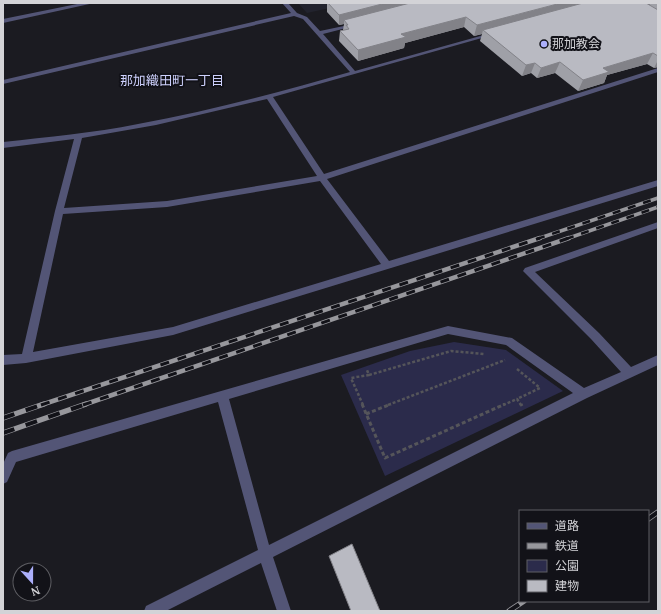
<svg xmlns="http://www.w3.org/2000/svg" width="661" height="614" viewBox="0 0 661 614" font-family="'PT Serif','Noto Sans JP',serif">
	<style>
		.built { fill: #22232e }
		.green { fill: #2b2b4b }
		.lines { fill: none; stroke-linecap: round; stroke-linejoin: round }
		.path-far1 { stroke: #55555a; stroke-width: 2.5; stroke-dasharray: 3 2; stroke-linecap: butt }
		.path { stroke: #55555a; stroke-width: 3; stroke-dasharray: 4 2.5; stroke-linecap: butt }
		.minor { fill: #535576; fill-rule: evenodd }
		.rail-far2-casing { stroke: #97979c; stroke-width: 3.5 }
		.rail-far1-casing { stroke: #97979c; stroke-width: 4.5 }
		.rail-casing { stroke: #97979c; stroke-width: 5.5 }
		.rail-far2 { stroke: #121218; stroke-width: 2.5; stroke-dasharray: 8; stroke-linecap: butt }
		.rail-far1 { stroke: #121218; stroke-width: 3; stroke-dasharray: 9; stroke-linecap: butt }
		.rail { stroke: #121218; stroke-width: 4; stroke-dasharray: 12; stroke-linecap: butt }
		.wall { fill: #9fa0a7 }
		.shaded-wall { fill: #828288 }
		.building { fill: #b9bac2; stroke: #828288 }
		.poi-dot { fill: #acaffb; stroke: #121218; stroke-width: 1.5 }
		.labels { text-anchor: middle; stroke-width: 4; stroke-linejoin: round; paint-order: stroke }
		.far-poi-label { font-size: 12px; fill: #d3d3d7; stroke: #121218; text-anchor: start }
		.far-neighbourhood-label { font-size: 13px; fill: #cdd0fc; stroke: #121218 }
	</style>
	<rect width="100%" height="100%" fill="#1b1b21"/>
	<path class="built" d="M 298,3 L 352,3 L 307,13 Z"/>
	<path class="green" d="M 454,342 L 506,350 L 563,391 L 385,476 L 341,375 L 410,351 Z"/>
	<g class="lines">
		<g class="path-far1">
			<path d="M 517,369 L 540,388 L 517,399"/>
			<path d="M 369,375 L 451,351 L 484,354"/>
			<path d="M 363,405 L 351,378 L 369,375 L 367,370"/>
			<path d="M 388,405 L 505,360"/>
			<path d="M 503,405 L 517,399 L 521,405"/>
		</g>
		<g class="path">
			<path d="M 362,404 L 385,458 L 505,404"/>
			<path d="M 521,404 L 522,406"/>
			<path d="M 366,414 L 391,404"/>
		</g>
		<g class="minor">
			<path d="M 82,3 L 94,3 L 3,23 L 3,19 Z"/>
			<path d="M 282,3 L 288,3 L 297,13 L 307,17 L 320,31 L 358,23 L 358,25 L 323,34 L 355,71 L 491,33 L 496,34 L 273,97 L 324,174 L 658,68 L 658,72 L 327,179 L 389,261 L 658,180 L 658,186 L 173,335 L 26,363 L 3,365 L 3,355 L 22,354 L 55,211 L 74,139 L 3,148 L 3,142 C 48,137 93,133 138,124 C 209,111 280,92 350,72 L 303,19 L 294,16 L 3,84 L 3,80 L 291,13 ZM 267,99 L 317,176 L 167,201 L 64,208 L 82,138 L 156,125 ZM 320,181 L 381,264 L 173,327 L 33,352 L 63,214 L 167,207 Z"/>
			<path d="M 658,222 L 658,228 L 535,272 L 599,333 L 631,367 L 658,355 L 658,365 L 587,398 L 273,557 L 291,611 L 277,611 L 261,563 L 166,611 L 144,611 L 146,606 L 258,550 L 218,402 L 16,462 L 7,482 L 3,484 L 3,464 L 8,453 L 12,451 L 448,326 L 512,338 L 584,388 L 621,372 L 591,339 L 523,271 L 525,268 ZM 448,334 L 506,345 L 573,393 L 269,545 L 229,399 Z"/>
		</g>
		<defs>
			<g id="rail-far2">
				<path d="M 537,239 L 658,198"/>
				<path d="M 566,239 L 658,207"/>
			</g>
			<g id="rail-far1">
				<path d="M 41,405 L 540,238"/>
				<path d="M 83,405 L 569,238"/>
			</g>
			<g id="rail">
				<path d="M 3,418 L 44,404"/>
				<path d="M 3,433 L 86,404"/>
				<path d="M 648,519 L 658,512"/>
				<path d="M 509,611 L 524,601"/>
			</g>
		</defs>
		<use href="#rail-far2" class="rail-far2-casing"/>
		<use href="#rail-far1" class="rail-far1-casing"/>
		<use href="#rail" class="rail-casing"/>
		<use href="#rail-far2" class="rail-far2"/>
		<use href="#rail-far1" class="rail-far1"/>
		<use href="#rail" class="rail"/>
	</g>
	<path class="wall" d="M 327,3 L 646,3 L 649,5 L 650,3 L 658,3 L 658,67 L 654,68 L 647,64 L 607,75 L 604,83 L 578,91 L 555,73 L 537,78 L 531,73 L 522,76 L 480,41 L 482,34 L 474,36 L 464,27 L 405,43 L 404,48 L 358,61 L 339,41 L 340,31 L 343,30 L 344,24 L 339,25 L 327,12 Z"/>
	<g class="shaded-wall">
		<path d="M 386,3 L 426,3 L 344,20 L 344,24 L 339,25 L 339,15 Z"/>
		<path d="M 561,3 L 594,3 L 483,30 L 482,34 L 474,36 L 477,25 Z"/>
		<path d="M 466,17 L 464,27 L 405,43 L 404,48 L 358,61 L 358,50 L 401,34 Z"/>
		<path d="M 653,53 L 647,64 L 607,75 L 604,83 L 578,91 L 583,80 L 603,68 Z"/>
		<path d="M 658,60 L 658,67 L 654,68 Z"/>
		<path d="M 560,62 L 555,73 L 537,78 L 541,68 Z"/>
		<path d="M 535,63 L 531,73 L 522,76 L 526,65 Z"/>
	</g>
	<g class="building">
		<path d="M 328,3 L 386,3 L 339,15 Z"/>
		<path d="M 410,3 L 561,3 L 477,25 L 466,17 L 401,34 L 406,37 L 358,50 L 340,31 L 349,29 L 346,25 L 348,25 L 344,20 Z"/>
		<path d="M 583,3 L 646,3 L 658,10 L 658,56 L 653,53 L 603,68 L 609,72 L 583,80 L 560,62 L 541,68 L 535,63 L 526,65 L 483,30 Z"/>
		<path d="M 352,544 L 380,611 L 351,611 L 329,556 Z"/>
	</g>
	<circle class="poi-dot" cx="544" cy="44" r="4"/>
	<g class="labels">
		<g class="far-poi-label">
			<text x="552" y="48">那加教会</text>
		</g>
		<g class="far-neighbourhood-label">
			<text x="172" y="85">那加織田町一丁目</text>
		</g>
	</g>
	<rect width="661" height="614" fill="none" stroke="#d3d3d7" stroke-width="8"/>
	<rect x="519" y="510" width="130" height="92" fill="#121218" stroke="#5f5f64"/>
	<rect x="527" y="523" width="20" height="6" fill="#535576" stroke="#5f5f64"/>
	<text x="555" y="530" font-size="12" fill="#d3d3d7">道路</text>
	<rect x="527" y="543" width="20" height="6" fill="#97979c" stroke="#5f5f64"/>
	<text x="555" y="550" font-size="12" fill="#d3d3d7">鉄道</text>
	<rect x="527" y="560" width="20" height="12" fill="#2b2b4b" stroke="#5f5f64"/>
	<text x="555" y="570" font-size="12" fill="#d3d3d7">公園</text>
	<rect x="527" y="580" width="20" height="12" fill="#b9bac2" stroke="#5f5f64"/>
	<text x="555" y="590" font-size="12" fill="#d3d3d7">建物</text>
	<g transform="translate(32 582) rotate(159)"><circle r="19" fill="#121218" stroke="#5f5f64"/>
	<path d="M0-3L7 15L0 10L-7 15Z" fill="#acaffb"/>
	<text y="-6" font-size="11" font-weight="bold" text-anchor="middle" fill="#d3d3d7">N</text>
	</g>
</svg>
